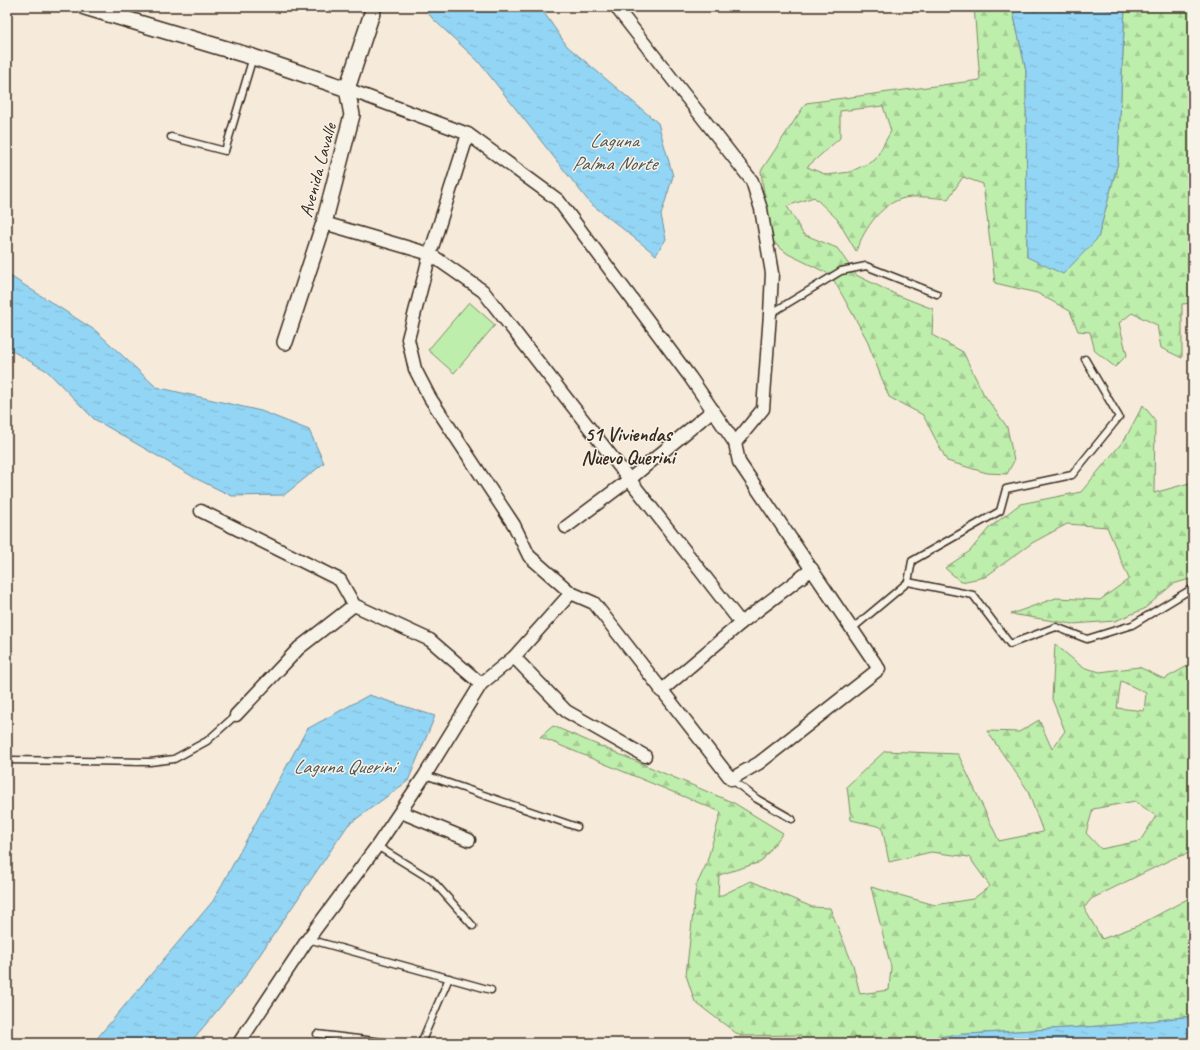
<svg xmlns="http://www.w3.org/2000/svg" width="1200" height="1050" viewBox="0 0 1200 1050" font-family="Caveat,sans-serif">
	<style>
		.forest { fill: url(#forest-firs); stroke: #7c8c65; fill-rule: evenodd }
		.garden { fill: #beeeac; stroke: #7c8c65 }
		.water { fill: url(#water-ripples); stroke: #70919e }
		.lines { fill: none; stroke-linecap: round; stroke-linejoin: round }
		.service-casing { stroke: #3b2a1e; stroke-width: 9 }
		.minor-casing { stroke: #3b2a1e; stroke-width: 15 }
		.tertiary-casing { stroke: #3b2a1e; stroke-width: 18 }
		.service { stroke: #f7f3e8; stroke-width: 6 }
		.minor { stroke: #f7f3e8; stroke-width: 12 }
		.tertiary { stroke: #f7f3e8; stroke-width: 15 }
		.labels { text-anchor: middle; stroke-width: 3; stroke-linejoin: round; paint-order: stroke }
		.street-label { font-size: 19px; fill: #3b2a1e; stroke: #f7f3e8 }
		.water-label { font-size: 20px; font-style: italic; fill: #515554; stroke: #f7f3e8 }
		.neighbourhood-label { font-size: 20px; font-weight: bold; fill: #3b2a1e; stroke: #f7f3e8 }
	</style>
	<defs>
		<pattern id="forest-firs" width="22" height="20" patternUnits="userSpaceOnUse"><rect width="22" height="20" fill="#beeeac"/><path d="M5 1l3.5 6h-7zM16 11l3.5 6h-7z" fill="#a4cc94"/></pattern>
		<pattern id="water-ripples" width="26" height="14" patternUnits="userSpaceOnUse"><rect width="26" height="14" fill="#93d5f4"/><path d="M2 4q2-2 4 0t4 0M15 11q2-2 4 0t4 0" fill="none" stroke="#80b7d1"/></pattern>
	</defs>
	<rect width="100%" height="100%" fill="#f6eada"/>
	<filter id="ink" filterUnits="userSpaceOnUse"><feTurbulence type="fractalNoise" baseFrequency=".025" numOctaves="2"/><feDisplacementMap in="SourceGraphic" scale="8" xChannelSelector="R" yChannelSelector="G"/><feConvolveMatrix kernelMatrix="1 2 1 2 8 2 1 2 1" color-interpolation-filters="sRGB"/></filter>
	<g filter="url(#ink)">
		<g class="forest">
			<path d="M 974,7 L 1012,7 L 1026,71 L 1027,257 L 1098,238 L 1118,162 L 1125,7 L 1193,7 L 1193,303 L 1182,304 L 1182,358 L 1161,348 L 1157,325 L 1132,313 L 1119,323 L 1127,355 L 1115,367 L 1095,351 L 1090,332 L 1078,331 L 1070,311 L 1037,293 L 995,283 L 983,184 L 963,177 L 948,199 C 936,198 923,196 911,197 C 883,199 865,228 856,251 L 837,219 L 814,197 L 787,206 L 803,234 L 837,248 L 856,275 L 897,295 L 933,309 L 932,335 L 963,352 L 983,393 L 1007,427 L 1014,461 L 1007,474 L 987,473 L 947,461 L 923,415 L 889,397 L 866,338 L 831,275 L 788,254 L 770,240 L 761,171 L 806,103 L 980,80 ZM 883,106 L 891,131 L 875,160 L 850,172 L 827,175 L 807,167 L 840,138 L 840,111 Z"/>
			<path d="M 1143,405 L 1155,420 L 1154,493 L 1193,482 L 1193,578 L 1173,584 L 1144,609 L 1115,621 L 1072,624 L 1011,614 L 1056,598 L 1100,600 L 1129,579 L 1107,527 L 1067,524 L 1032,543 L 985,577 L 961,582 L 945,568 L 970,551 L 989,528 L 1020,504 L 1081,492 L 1125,439 Z"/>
			<path d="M 1055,644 L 1082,667 L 1100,672 L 1139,667 L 1164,679 L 1193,663 L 1193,852 L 1174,858 L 1091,899 L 1084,908 L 1102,939 L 1137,926 L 1193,896 L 1193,1016 L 1116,1025 L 952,1035 L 903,1043 L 792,1043 L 801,1035 L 740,1036 L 695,1002 L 686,975 L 696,886 L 706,865 L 721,812 L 540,737 L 553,726 L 734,803 L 783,833 L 761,862 L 719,875 L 718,897 L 751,881 L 812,907 L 830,908 L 853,965 L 860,994 L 889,990 L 891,967 L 871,887 L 935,905 L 973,899 L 990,886 L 969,857 L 931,852 L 889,862 L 882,827 L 851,820 L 847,786 L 885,751 L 958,754 L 999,841 L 1043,832 L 1027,789 L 987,731 L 1019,732 L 1039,720 L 1052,749 L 1065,731 L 1052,699 ZM 1121,681 L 1146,693 L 1144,711 L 1117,708 ZM 1135,801 L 1156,816 L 1140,841 L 1101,849 L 1086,833 L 1093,809 Z"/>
		</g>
		<path class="garden" d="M 469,302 L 495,325 L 454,373 L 428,350 Z"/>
		<g class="water">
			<path d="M 423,7 L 540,7 L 567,46 L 658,123 L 673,176 L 661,215 L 666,239 L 656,255 L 590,203 L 478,61 L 433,19 Z"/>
			<path d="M 1012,7 L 1125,7 L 1118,162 L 1098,238 L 1063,274 L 1027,257 L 1026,71 Z"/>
			<path d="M 7,274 L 96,331 L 156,387 L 261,411 L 309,430 L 324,463 L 284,495 L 232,496 L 197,479 L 94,419 L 47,371 L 7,348 Z"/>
			<path d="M 369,695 L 435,716 L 408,781 L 348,825 L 242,981 L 190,1043 L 93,1043 L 213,901 L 307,729 Z"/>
			<path d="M 1193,1016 L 1193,1043 L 903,1043 L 952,1035 L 1116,1025 Z"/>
		</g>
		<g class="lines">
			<defs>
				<g id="service">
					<path d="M 171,137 L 225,151 L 253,57"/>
					<path d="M 770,314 L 841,271 L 866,266 L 937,294"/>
					<path d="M 908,582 L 973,595 L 1010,644 L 1056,627 L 1087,639 L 1132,625 L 1193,588"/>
					<path d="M 853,628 L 908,582 L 912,561 L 1000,511 L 1006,489 L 1072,475 L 1119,417 L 1085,359"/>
					<path d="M 7,760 L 150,762 L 174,759 L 207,741 L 236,715"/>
					<path d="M 425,775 L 577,827"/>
					<path d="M 731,779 L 757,799 L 792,819"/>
					<path d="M 377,846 L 432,880 L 473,926"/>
					<path d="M 308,939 L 491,990"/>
					<path d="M 317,1034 L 391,1043"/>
					<path d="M 421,1043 L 449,978"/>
				</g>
				<g id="minor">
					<path d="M 619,7 L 619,11 L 752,181 L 761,209 L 772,273 L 770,314 L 763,409 L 735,443"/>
					<path d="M 347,89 L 468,134 L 558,200 L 690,377 L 735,443 L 739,462 L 879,669 L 759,763 L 731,779 L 594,603 L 571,593 L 529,556 L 514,525 L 430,398 L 415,369 L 408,339 L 430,254 L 468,134"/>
					<path d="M 324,223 L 430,254 L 483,291 L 741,623"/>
					<path d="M 201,511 L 340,580 L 354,605 L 430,640 L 481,684"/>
					<path d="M 566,527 L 630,479 L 713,410"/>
					<path d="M 514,657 L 566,711 L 645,756"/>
					<path d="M 661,691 L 741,623 L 812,569"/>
					<path d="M 236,715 L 299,648 L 354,605"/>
					<path d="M 401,812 L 469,840"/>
					<path d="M 239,1043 L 308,939 L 377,846 L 425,775 L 481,684 L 514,657 L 571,593"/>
				</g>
				<g id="tertiary">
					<path d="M 85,7 L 253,57 L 347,89"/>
					<path d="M 285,342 L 324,223 L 352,115 L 347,89 L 374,7"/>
				</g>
			</defs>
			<use href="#service" class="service-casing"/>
			<use href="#minor" class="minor-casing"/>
			<use href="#tertiary" class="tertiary-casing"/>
			<use href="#service" class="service"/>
			<use href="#minor" class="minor"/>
			<use href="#tertiary" class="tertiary"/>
		</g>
	</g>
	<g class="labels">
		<g class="street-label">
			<text transform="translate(317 170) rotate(-75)" y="7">Avenida Lavalle</text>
		</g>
		<g class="water-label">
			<text x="614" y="147">Laguna<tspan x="614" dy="23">Palma Norte</tspan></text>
			<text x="344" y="773">Laguna Querini</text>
		</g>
		<g class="neighbourhood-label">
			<text x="628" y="441">51 Viviendas<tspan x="628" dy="23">Nuevo Querini</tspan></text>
		</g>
	</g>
	<rect width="1200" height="1050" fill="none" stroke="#f7f3e8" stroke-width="24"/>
	<rect x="12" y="12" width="1176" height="1026" fill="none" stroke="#3b2a1e" stroke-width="1.5" filter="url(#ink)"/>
</svg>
